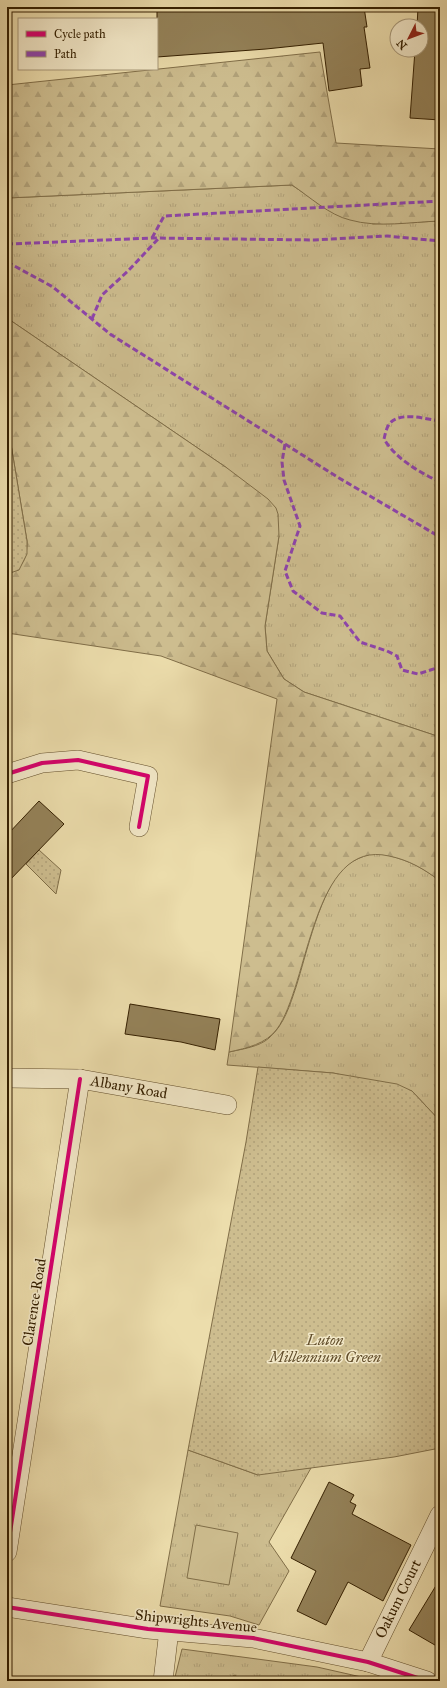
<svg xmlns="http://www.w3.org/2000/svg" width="447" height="1688" viewBox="0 0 447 1688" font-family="'IM FELL Great Primer',serif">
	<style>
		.grass { fill: url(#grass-tufts); stroke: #806e48 }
		.forest { fill: url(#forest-firs); stroke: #806e48 }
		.park { fill: url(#park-dots); stroke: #806e48 }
		.pitch { fill: #cdbd8f; stroke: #806e48 }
		.building { fill: #948259; stroke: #341f00 }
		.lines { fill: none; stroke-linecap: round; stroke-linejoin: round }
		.street-casing { stroke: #624e2b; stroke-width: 20 }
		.street { stroke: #f3e9c9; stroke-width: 19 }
		.quiet { stroke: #8e44ad; stroke-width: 3; stroke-dasharray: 6 3; stroke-linecap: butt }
		.cycleway-casing { stroke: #f3e9c9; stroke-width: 6 }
		.cycleway { stroke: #d6006c; stroke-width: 4 }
		.labels { text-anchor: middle; stroke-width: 3; stroke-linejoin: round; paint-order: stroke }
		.street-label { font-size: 15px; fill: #341f00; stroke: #f3e9c9 }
		.park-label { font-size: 15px; font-style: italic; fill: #624e2b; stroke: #f3e9c9 }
	</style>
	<defs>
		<pattern id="grass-tufts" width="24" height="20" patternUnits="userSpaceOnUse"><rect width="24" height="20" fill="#cdbd8f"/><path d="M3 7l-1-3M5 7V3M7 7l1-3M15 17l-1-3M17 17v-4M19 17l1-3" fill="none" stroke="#b1a27a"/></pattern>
		<pattern id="forest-firs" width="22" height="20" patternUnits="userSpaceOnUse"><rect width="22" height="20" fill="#cdbd8f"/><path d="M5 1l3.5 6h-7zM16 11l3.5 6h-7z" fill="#b1a27a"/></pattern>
		<pattern id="park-dots" width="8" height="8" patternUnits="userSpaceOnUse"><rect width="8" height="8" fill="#cdbd8f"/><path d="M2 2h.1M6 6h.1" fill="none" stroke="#b1a27a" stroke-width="1.8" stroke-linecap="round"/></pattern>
	</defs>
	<rect width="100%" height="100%" fill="#ecddac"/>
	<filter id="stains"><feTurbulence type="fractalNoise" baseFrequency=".005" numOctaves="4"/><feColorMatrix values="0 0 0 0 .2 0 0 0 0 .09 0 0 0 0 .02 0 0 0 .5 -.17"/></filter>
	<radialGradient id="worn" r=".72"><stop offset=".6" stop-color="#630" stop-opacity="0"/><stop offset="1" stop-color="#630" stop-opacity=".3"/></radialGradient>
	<g class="grass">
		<path d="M 292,185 L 324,207 L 373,224 L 440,221 L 440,737 L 304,692 L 284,679 L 267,651 L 265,626 L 279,536 L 227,468 L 7,318 L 7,198 Z"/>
		<path d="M 376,852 C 403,859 417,863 440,881 L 440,1121 L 412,1091 L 333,1073 L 227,1065 L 229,1052 C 242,1049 259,1047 269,1038 C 284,1025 290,1005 296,987 C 306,956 321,886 346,866 C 355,859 364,856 376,852 Z"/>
		<path d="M 188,1450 L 258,1475 L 261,1472 L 311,1468 L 269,1542 L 289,1571 L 259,1625 L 230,1616 L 160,1606 Z"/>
		<path d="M 182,1649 L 317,1667 L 379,1681 L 246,1681 L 234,1675 L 231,1681 L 174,1681 Z"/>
	</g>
	<g class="forest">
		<path d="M 320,52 L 336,143 L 440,149 L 440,221 C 411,222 378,228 350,220 C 329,215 310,197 292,185 L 7,198 L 7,85 Z"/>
		<path d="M 7,318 L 227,468 L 268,499 L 276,508 L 278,514 L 279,536 L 265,626 L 267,651 L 284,679 L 304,692 L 440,737 L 440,881 C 424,869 409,860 389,856 C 312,838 309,985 277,1029 C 266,1044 247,1048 229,1052 L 277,699 L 161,656 L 7,633 L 7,574 C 24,567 27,558 27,541 L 7,420 Z"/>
	</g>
	<g class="park">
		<path d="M 7,420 L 27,541 L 27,554 L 19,570 L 7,574 Z"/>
		<path d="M 39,850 L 61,870 L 56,894 L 26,864 Z"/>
		<path d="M 258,1067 L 333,1073 L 397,1084 L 412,1091 L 440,1121 L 440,1448 L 394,1457 L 258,1475 L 188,1450 L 246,1142 Z"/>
	</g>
	<path class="pitch" d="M 196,1525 L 238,1533 L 229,1585 L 187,1578 Z"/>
	<g class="building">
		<path d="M 157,7 L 364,7 L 367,27 L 364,27 L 370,68 L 360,69 L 362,86 L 329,91 L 323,43 L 266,49 L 157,57 Z"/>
		<path d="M 418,8 L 440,9 L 440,120 L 410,118 L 415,50 L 421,50 L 421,26 L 417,26 Z"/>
		<path d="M 39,801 L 64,824 L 7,883 L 7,835 Z"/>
		<path d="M 130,1004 L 220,1019 L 215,1050 L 181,1042 L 125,1034 Z"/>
		<path d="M 329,1482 L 354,1495 L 350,1502 L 356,1505 L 352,1514 L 411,1545 L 383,1601 L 348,1582 L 326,1625 L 297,1611 L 316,1571 L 291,1558 Z"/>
		<path d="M 440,1579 L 440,1648 L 409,1630 Z"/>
	</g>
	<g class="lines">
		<defs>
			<g id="street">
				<path d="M 7,774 L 42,763 L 78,760 L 148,776 L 139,827"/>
				<path d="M 7,1078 L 80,1079 L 227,1105"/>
				<path d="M 7,1552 L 80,1079"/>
				<path d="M 7,1607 L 148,1629 L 253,1638 L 368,1662 L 427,1681"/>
				<path d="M 368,1662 L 440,1515"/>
				<path d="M 163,1681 L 169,1630"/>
			</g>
		</defs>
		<use href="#street" class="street-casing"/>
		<use href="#street" class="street"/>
		<g class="quiet">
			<path d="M 152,238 L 164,216 L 440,201"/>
			<path d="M 7,244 L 152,238 L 314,240 L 387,236 L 440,241"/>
			<path d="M 7,262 L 53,287 L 110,334 L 339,478 L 440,537"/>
			<path d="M 92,319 L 102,295 L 128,271 L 159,238"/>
			<path d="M 440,421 C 425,419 397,410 388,426 C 386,430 385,435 384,439 C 396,459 419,472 440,482"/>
			<path d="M 285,444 L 282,462 L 284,480 L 300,526 L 285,571 L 293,591 L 322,613 L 340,616 L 360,642 L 387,651 L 397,656 L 402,670 L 418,674 L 440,667"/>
		</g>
		<defs>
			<g id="cycleway">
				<path d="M 7,774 L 42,763 L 78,760 L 148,776 L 139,827"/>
				<path d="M 7,1552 L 80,1079"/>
				<path d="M 7,1607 L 148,1629 L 253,1638 L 368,1662 L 427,1681"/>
			</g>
		</defs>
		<use href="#cycleway" class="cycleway-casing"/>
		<use href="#cycleway" class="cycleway"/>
	</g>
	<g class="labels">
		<g class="street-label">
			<text transform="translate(129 1087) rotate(10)" y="5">Albany Road</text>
			<text transform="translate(34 1302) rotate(-81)" y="5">Clarence Road</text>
			<text transform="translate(398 1599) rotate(-64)" y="5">Oakum Court</text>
			<text transform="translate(196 1621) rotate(6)" y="5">Shipwrights Avenue</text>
		</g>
		<g class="park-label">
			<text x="325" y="1345">Luton<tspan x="325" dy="17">Millennium Green</tspan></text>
		</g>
	</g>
	<rect width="447" height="1688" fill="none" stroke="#ecddac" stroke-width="24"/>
	<rect x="8" y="8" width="431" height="1672" fill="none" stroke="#341f00" stroke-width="2"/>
	<rect x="12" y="12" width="423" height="1664" fill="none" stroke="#341f00"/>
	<rect x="18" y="18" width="140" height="52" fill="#f3e9c9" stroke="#a79879"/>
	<rect x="26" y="31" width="20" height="6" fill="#d6006c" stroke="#a79879"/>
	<text x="54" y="38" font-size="12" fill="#341f00">Cycle path</text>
	<rect x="26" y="51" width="20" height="6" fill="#8e44ad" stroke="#a79879"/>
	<text x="54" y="58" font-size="12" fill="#341f00">Path</text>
	<g transform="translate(409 38) rotate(228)"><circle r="19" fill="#f3e9c9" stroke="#a79879"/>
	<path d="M0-3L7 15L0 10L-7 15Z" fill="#8f2418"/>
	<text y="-6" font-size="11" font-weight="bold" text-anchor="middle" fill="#341f00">N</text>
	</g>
	<rect width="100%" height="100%" filter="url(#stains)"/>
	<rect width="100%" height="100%" fill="url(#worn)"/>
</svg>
